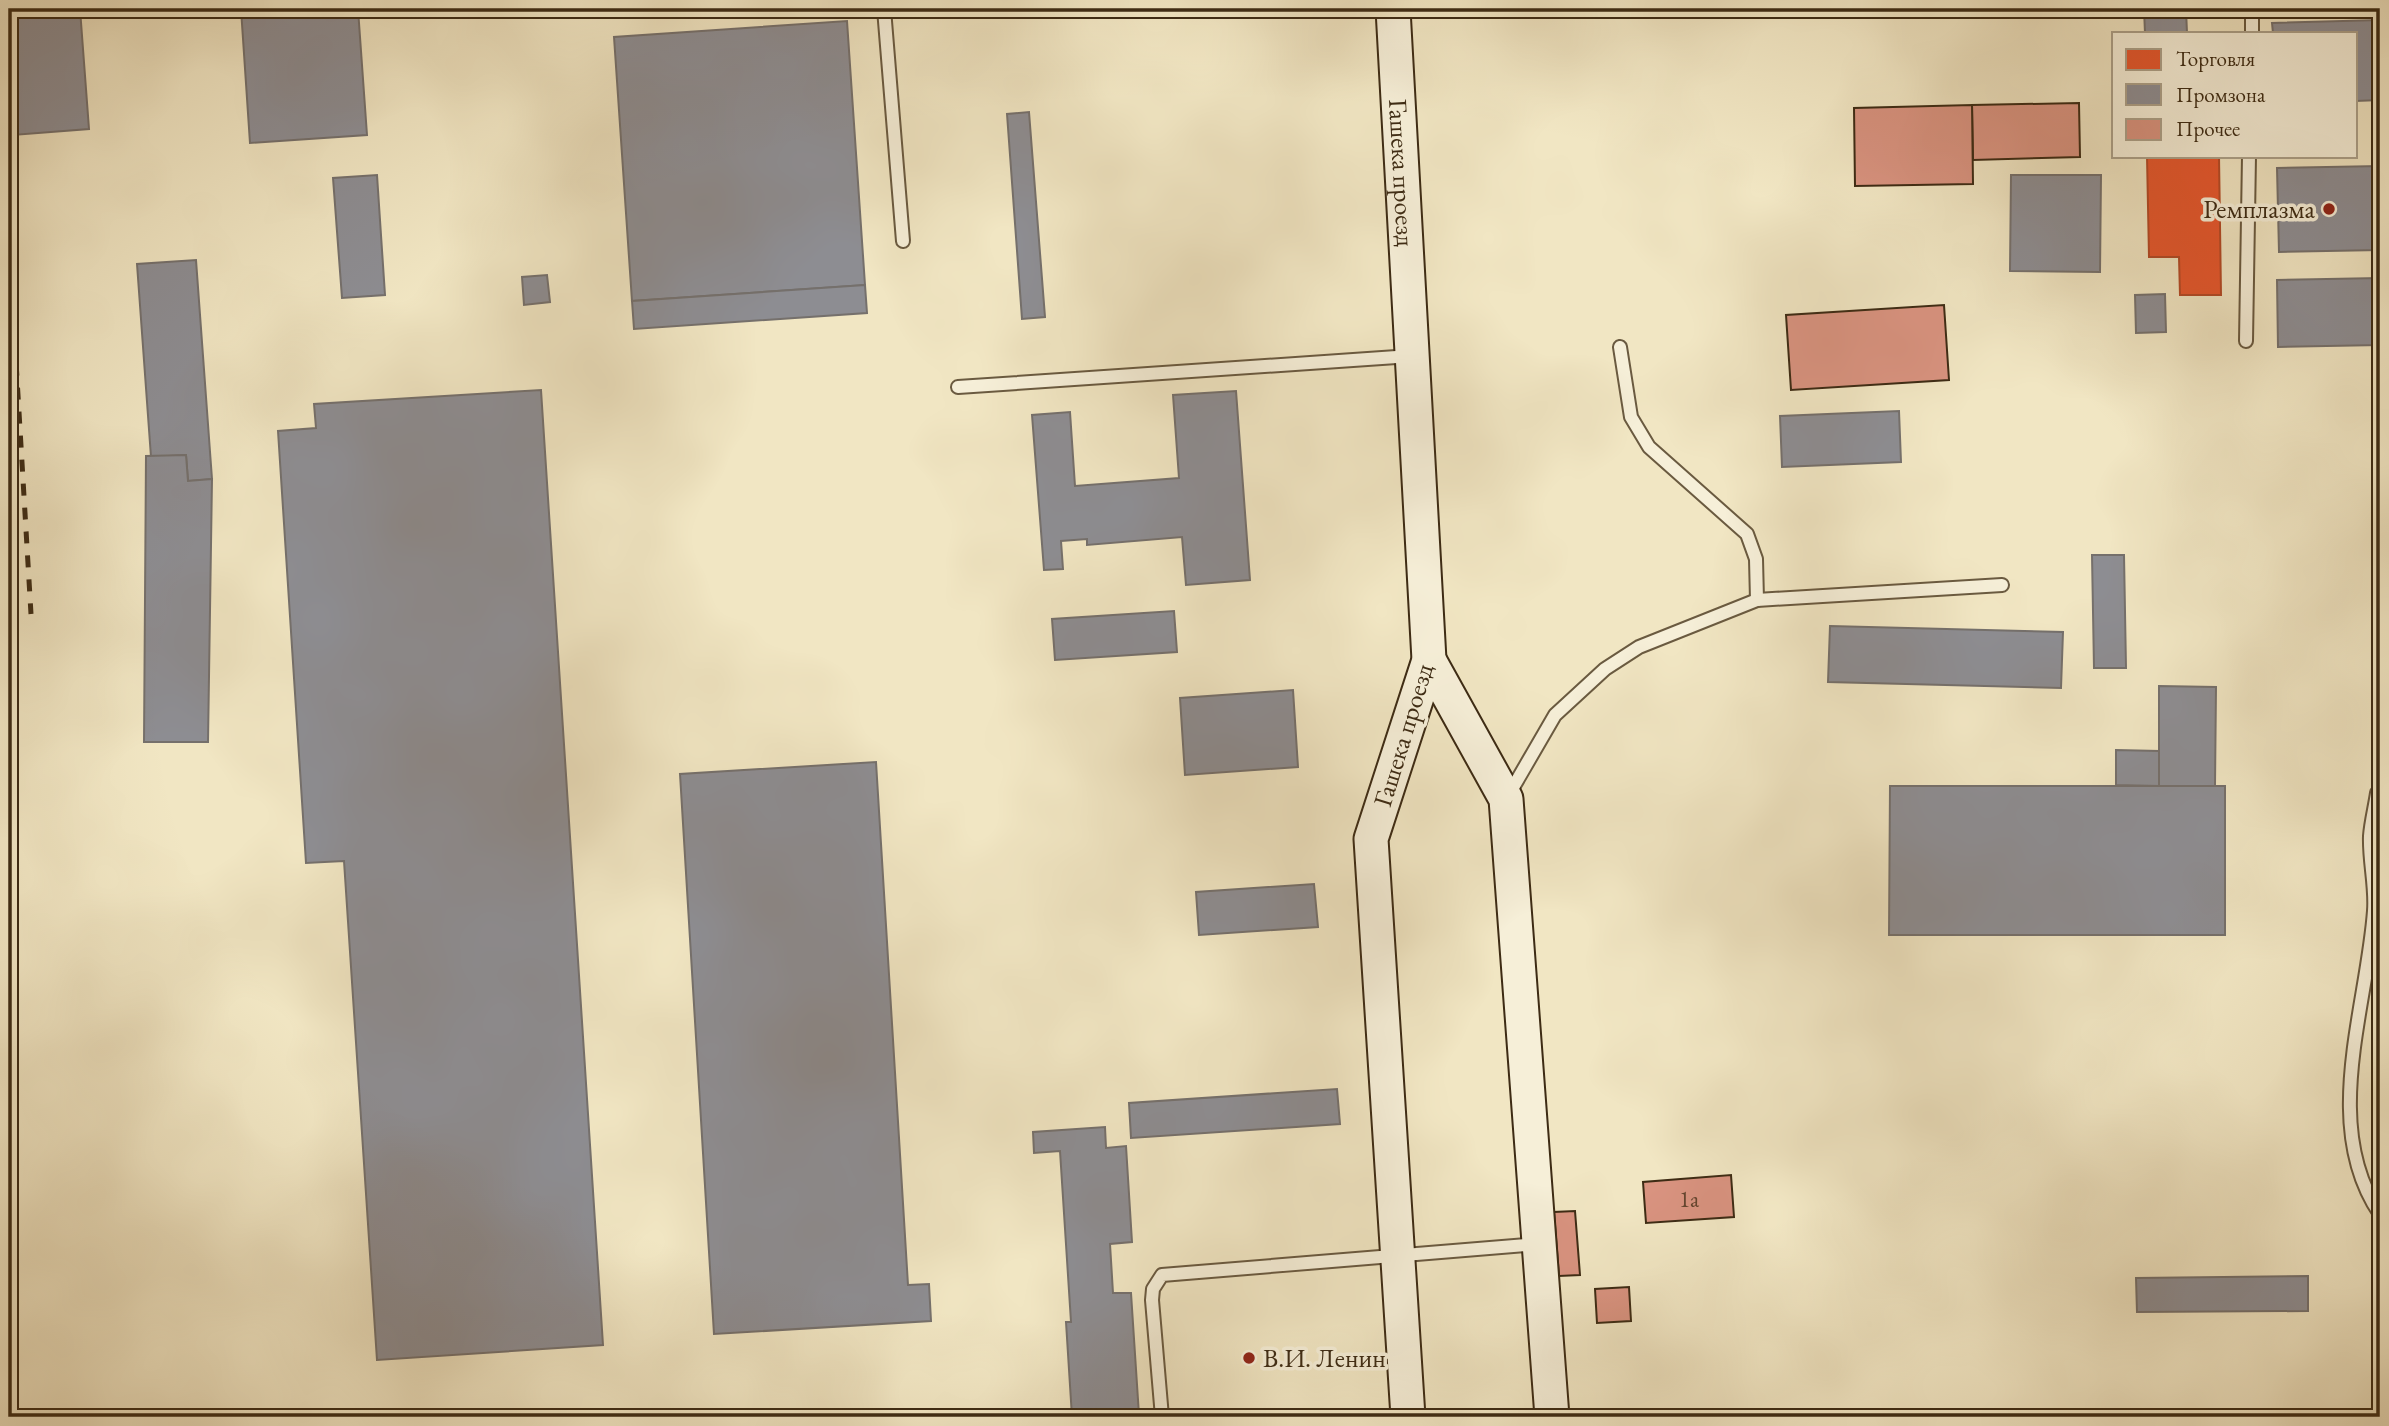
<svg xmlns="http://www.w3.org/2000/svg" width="2389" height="1426" viewBox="0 0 2389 1426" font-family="'EB Garamond',serif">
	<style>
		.shops { fill: #e4572e; stroke: #b24a26; stroke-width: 2 }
		.industry { fill: #8d8d92; stroke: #75706c; stroke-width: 2 }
		.building { fill: #d99380; stroke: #3d2b14; stroke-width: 2 }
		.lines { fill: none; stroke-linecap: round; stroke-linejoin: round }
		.lane-casing { stroke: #6a5a40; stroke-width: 16 }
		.secondary-casing { stroke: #3d2b14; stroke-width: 37 }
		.lane { stroke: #f6efd8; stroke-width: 12 }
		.secondary { stroke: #f6efd8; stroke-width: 33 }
		.rail { stroke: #3d2b14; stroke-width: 5; stroke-dasharray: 12 12; stroke-linecap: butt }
		.poi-dot { fill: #8f2418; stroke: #f6efd8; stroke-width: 2.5 }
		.labels { text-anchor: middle; stroke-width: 7; stroke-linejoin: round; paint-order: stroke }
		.number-label { font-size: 23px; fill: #64452f }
		.street-label { font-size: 26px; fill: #3d2b14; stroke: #f6efd8 }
		.poi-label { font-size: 26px; fill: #3d2b14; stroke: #f6efd8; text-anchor: end }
	</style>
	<rect width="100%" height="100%" fill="#f1e6c3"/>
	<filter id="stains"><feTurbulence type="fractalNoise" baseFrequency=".00286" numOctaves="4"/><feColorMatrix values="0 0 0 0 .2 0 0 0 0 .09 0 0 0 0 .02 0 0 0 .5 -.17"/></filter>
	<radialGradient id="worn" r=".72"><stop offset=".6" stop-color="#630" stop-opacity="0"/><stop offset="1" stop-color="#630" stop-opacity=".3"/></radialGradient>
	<path class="shops" d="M 2147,156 L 2219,156 L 2221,295 L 2180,295 L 2179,257 L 2149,257 Z"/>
	<g class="industry">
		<path d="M 9,9 L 80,9 L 89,129 L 13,135 Z"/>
		<path d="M 241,9 L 358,9 L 367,135 L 250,143 Z"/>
		<path d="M 2144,9 L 2186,9 L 2187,33 L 2145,33 Z"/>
		<path d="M 2380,20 L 2380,100 L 2356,101 L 2356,33 L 2273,33 L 2272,23 Z"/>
		<path d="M 847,21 L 865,285 L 632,301 L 614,37 Z"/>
		<path d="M 1029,112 L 1045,317 L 1022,319 L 1007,114 Z"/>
		<path d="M 2380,166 L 2380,250 L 2279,252 L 2277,168 Z"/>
		<path d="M 377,175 L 385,295 L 342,298 L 333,178 Z"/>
		<path d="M 2011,175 L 2101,175 L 2100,272 L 2010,271 Z"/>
		<path d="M 196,260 L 212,479 L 188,481 L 186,455 L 151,457 L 137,264 Z"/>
		<path d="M 547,275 L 550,302 L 524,305 L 522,277 Z"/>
		<path d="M 2380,278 L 2380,345 L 2278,347 L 2277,280 Z"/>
		<path d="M 865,285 L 867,313 L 634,329 L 632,301 Z"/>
		<path d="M 2165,294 L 2166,332 L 2136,333 L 2135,295 Z"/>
		<path d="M 541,390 L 603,1345 L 377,1360 L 344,861 L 306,863 L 278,431 L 316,428 L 314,404 Z"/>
		<path d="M 1236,391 L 1250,580 L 1186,585 L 1182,537 L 1087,545 L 1087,539 L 1061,541 L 1063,569 L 1044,570 L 1032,415 L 1070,412 L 1075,486 L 1179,478 L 1173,395 Z"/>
		<path d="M 1899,411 L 1901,462 L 1782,467 L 1780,416 Z"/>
		<path d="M 186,455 L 188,481 L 212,479 L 208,742 L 144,742 L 146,456 Z"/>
		<path d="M 2092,555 L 2124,555 L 2126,668 L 2094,668 Z"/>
		<path d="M 1174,611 L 1177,652 L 1055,660 L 1052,619 Z"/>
		<path d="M 1830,626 L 2063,632 L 2061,688 L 1828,682 Z"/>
		<path d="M 2159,686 L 2216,687 L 2215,786 L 2159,786 Z"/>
		<path d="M 1293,690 L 1298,767 L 1185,775 L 1180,698 Z"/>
		<path d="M 2116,750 L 2159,751 L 2159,786 L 2116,785 Z"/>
		<path d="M 876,762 L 908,1285 L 929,1284 L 931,1321 L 714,1334 L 680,774 Z"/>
		<path d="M 1890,786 L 2225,786 L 2225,935 L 1889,935 Z"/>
		<path d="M 1314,884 L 1318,927 L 1199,935 L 1196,892 Z"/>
		<path d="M 1337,1089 L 1340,1124 L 1131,1138 L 1129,1103 Z"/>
		<path d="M 1105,1127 L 1106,1148 L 1126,1146 L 1132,1242 L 1110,1244 L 1113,1293 L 1131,1293 L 1139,1415 L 1072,1417 L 1066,1322 L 1071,1322 L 1060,1151 L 1034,1153 L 1033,1132 Z"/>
		<path d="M 2308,1276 L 2308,1311 L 2137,1312 L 2136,1278 Z"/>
	</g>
	<g class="building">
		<path d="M 2079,103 L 2080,157 L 1973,160 L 1972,105 Z"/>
		<path d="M 1972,105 L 1973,184 L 1855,186 L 1854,108 Z"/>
		<path d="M 1944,305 L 1949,380 L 1791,390 L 1786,315 Z"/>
		<path d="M 1731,1175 L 1734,1217 L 1646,1223 L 1643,1182 Z"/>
		<path d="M 1575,1211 L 1580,1275 L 1559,1276 L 1554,1212 Z"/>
		<path d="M 1629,1287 L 1631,1321 L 1597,1323 L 1595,1289 Z"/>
	</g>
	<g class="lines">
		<defs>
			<g id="lane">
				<path d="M 884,9 L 903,241"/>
				<path d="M 2252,33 L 2252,9"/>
				<path d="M 2246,341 L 2249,156"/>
				<path d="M 1620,347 L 1631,417 L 1649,447 L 1747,534 L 1756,559 L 1757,600"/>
				<path d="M 958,387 L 1411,356"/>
				<path d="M 2377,793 C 2375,807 2371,822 2370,836 C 2369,861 2376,886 2374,911 C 2367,1008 2320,1126 2380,1214"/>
				<path d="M 1508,796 L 1555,715 L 1605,669 L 1639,647 L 1757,600 L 2002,585"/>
				<path d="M 1162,1417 L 1152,1300 L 1153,1289 L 1162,1275 L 1538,1244"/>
			</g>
			<g id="secondary">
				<path id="s1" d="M 1393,9 L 1429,660 L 1371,839 L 1408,1417"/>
				<path d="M 1429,660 L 1506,799 L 1552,1417"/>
			</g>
		</defs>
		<use href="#lane" class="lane-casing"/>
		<use href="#secondary" class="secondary-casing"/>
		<use href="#lane" class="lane"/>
		<use href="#secondary" class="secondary"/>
		<path class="rail" d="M 9,244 L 31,614"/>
	</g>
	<g class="poi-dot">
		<circle cx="2329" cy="209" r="7"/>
		<circle cx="1249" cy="1358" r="7"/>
	</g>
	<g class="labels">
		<g class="number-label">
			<text x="1689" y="1207">1а</text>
		</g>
		<g class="street-label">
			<text dy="9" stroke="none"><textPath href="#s1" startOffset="164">Гашека проезд</textPath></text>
			<text transform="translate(1403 735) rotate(-73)" y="9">Гашека проезд</text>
		</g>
		<g class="poi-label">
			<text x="2315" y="218">Ремплазма</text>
			<text x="1263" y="1367" text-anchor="start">В.И. Ленин</text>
		</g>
	</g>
	<rect width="2389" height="1426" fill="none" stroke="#f1e6c3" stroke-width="35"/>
	<rect x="10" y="10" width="2368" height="1405" fill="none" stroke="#3d2b14" stroke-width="3.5"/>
	<rect x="18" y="18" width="2354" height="1391" fill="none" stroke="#3d2b14" stroke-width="2"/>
	<rect x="2112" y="32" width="245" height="126" fill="#f6efd8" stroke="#aca18a" stroke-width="2"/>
	<rect x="2126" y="49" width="35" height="21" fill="#e4572e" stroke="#aca18a" stroke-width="2"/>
	<text x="2176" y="66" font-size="21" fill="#3d2b14">Торговля</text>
	<rect x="2126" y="84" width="35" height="21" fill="#8d8d92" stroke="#aca18a" stroke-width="2"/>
	<text x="2176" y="102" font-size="21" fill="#3d2b14">Промзона</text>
	<rect x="2126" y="119" width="35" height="21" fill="#d99380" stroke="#aca18a" stroke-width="2"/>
	<text x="2176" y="136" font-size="21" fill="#3d2b14">Прочее</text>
	<rect width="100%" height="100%" filter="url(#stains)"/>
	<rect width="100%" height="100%" fill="url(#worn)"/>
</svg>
